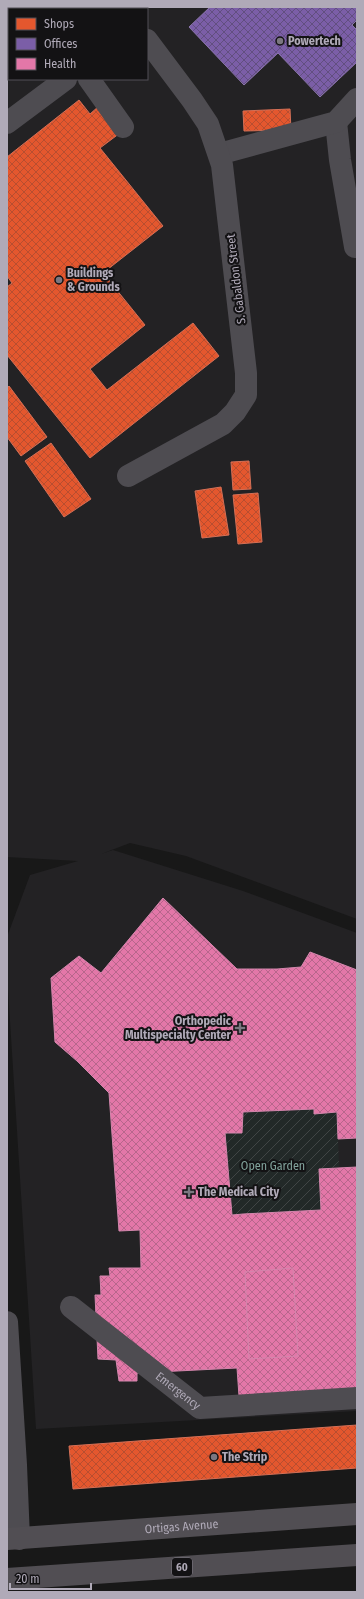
<svg xmlns="http://www.w3.org/2000/svg" width="364" height="1599" viewBox="0 0 364 1599" font-family="'Fira Sans Condensed',sans-serif">
	<style>
		.built { fill: #232224 }
		.garden { fill: url(#garden-furrows) }
		.shops { fill: url(#shops-cross-hatch); stroke: #d47057 }
		.offices { fill: url(#offices-cross-hatch); stroke: #8b75ac }
		.health { fill: url(#health-cross-hatch); stroke: #d486ad }
		.lines { fill: none; stroke-linecap: round; stroke-linejoin: round }
		.minor { stroke: #4e4c51; stroke-width: 22 }
		.major { stroke: #514e53; stroke-width: 22 }
		.poi-dot { fill: #7b7780; stroke: #131214; stroke-width: 1.5 }
		.labels { text-anchor: middle; stroke-width: 4; stroke-linejoin: round; paint-order: stroke }
		.shield { fill: #131214; stroke: #817c87; stroke-width: 1 }
		.shield-label { font-size: 11px; font-weight: bold; fill: #b0aab8 }
		.poi-label { font-size: 12px; font-weight: bold; fill: #b0aab8; stroke: #131214; text-anchor: start }
		.street-label { font-size: 12px; fill: #b0aab8; stroke: #131214 }
		.park-label { font-size: 12px; fill: #81a29b; stroke: #131214 }
	</style>
	<defs>
		<pattern id="garden-furrows" width="10" height="10" patternUnits="userSpaceOnUse"><rect width="10" height="10" fill="#222928"/><path d="M-1 1l2-2M0 10L10 0M9 11l2-2" fill="none" stroke="#404545"/></pattern>
		<pattern id="shops-cross-hatch" width="8" height="8" patternUnits="userSpaceOnUse"><rect width="8" height="8" fill="#e4572e"/><path d="M0 0l8 8M0 8l8-8" fill="none" stroke="#b84e30"/></pattern>
		<pattern id="offices-cross-hatch" width="8" height="8" patternUnits="userSpaceOnUse"><rect width="8" height="8" fill="#7b5ea7"/><path d="M0 0l8 8M0 8l8-8" fill="none" stroke="#624f80"/></pattern>
		<pattern id="health-cross-hatch" width="8" height="8" patternUnits="userSpaceOnUse"><rect width="8" height="8" fill="#e377a8"/><path d="M0 0l8 8M0 8l8-8" fill="none" stroke="#b8668c"/></pattern>
	</defs>
	<rect width="100%" height="100%" fill="#181818"/>
	<path class="built" d="M 43,7 L 357,7 L 357,919 L 186,856 L 130,843 L 101,854 L 113,850 L 243,891 L 357,933 L 357,1411 L 36,1429 L 7,974 L 7,937 L 30,875 L 78,861 L 7,857 L 7,35 L 9,33 L 9,79 L 147,79 L 147,9 L 40,9 Z"/>
	<path class="garden" d="M 314,1109 L 314,1114 L 337,1112 L 339,1167 L 319,1169 L 321,1210 L 232,1215 L 225,1133 L 242,1133 L 243,1112 Z"/>
	<g class="shops">
		<path d="M 79,100 L 90,114 L 99,106 L 120,133 L 100,148 L 163,226 L 103,273 L 145,325 L 90,369 L 107,390 L 193,323 L 219,356 L 90,458 L 7,355 L 7,287 L 12,283 L 7,276 L 7,157 Z"/>
		<path d="M 290,109 L 291,130 L 244,131 L 243,111 Z"/>
		<path d="M 9,386 L 47,437 L 21,456 L 7,437 L 7,388 Z"/>
		<path d="M 51,443 L 91,499 L 64,517 L 25,461 Z"/>
		<path d="M 249,461 L 251,489 L 233,490 L 231,462 Z"/>
		<path d="M 221,487 L 229,535 L 202,538 L 195,491 Z"/>
		<path d="M 258,493 L 262,542 L 238,544 L 233,495 Z"/>
		<path d="M 357,1425 L 357,1468 L 73,1489 L 69,1446 Z"/>
	</g>
	<path class="offices" d="M 210,7 L 357,7 L 357,20 L 352,25 L 357,30 L 357,62 L 320,97 L 278,53 L 244,85 L 189,27 Z"/>
	<g class="health">
		<path d="M 163,898 L 237,969 L 277,969 L 301,967 L 310,952 L 357,970 L 357,1138 L 338,1139 L 337,1112 L 314,1114 L 314,1109 L 243,1112 L 242,1133 L 225,1133 L 232,1215 L 243,1214 L 321,1210 L 319,1169 L 357,1167 L 357,1391 L 239,1396 L 237,1368 L 137,1373 L 137,1381 L 119,1381 L 116,1360 L 98,1359 L 95,1295 L 101,1295 L 100,1276 L 110,1276 L 109,1268 L 141,1268 L 140,1230 L 119,1231 L 109,1093 L 77,1061 L 55,1042 L 51,978 L 79,956 L 101,973 Z"/>
		<path d="M 293,1268 L 298,1356 L 249,1359 L 245,1272 Z"/>
	</g>
	<g class="lines">
		<g class="minor">
			<path d="M 122,7 L 124,9"/>
			<path d="M 81,9 L 83,7"/>
			<path d="M 7,67 L 9,65"/>
			<path d="M 89,79 L 123,127"/>
			<path d="M 336,122 L 340,160 L 355,247"/>
			<path d="M 7,123 L 66,79"/>
			<path d="M 219,154 L 336,122 L 357,99"/>
			<path d="M 128,476 L 223,424 L 235,412 L 246,395 L 246,373 L 222,165 L 208,124 L 192,100 L 147,40"/>
			<path id="s1" d="M 71,1307 L 200,1408 L 357,1398"/>
			<path d="M 7,1322 L 16,1465 L 19,1539"/>
		</g>
		<g class="major">
			<path id="s2" d="M 7,1539 L 357,1514"/>
			<path d="M 7,1579 L 357,1555"/>
		</g>
	</g>
	<g class="poi-dot">
		<circle cx="280" cy="41" r="4"/>
		<circle cx="59" cy="280" r="4"/>
		<path d="M238 1022h4v4h4v4h-4v4h-4v-4h-4v-4h4z"/>
		<path d="M187 1186h4v4h4v4h-4v4h-4v-4h-4v-4h4z"/>
		<circle cx="214" cy="1457" r="4"/>
	</g>
	<g class="labels">
		<rect class="shield" x="172" y="1558" width="20" height="18" rx="3"/>
		<g class="shield-label">
			<text x="182" y="1571">60</text>
		</g>
		<g class="poi-label">
			<text x="288" y="45">Powertech</text>
			<text x="67" y="277">Buildings<tspan x="67" dy="14">&amp; Grounds</tspan></text>
			<text x="231" y="1025" text-anchor="end">Orthopedic<tspan x="231" dy="14">Multispecialty Center</tspan></text>
			<text x="198" y="1196">The Medical City</text>
			<text x="222" y="1461">The Strip</text>
		</g>
		<g class="street-label">
			<text transform="translate(236 279) rotate(-97)" y="4">S. Gabaldon Street</text>
			<text dy="4" stroke="none"><textPath href="#s1" startOffset="136">Emergency</textPath></text>
			<text dy="4" stroke="none"><textPath href="#s2" startOffset="175">Ortigas Avenue</textPath></text>
		</g>
		<g class="park-label">
			<text x="273" y="1170">Open Garden</text>
		</g>
	</g>
	<rect width="364" height="1599" fill="none" stroke="#b0aab8" stroke-width="16"/>
	<rect x="8" y="8" width="140" height="72" fill="#131214" stroke="#524f56"/>
	<rect x="16" y="18" width="20" height="12" fill="#e4572e" stroke="#524f56"/>
	<text x="44" y="28" font-size="12" fill="#b0aab8">Shops</text>
	<rect x="16" y="38" width="20" height="12" fill="#7b5ea7" stroke="#524f56"/>
	<text x="44" y="48" font-size="12" fill="#b0aab8">Offices</text>
	<rect x="16" y="58" width="20" height="12" fill="#e377a8" stroke="#524f56"/>
	<text x="44" y="68" font-size="12" fill="#b0aab8">Health</text>
	<path d="M10 1583v6h81v-6" fill="none" stroke="#b0aab8" stroke-width="2"/>
	<text x="16" y="1583" font-size="12" fill="#b0aab8" stroke="#131214" stroke-width="3" paint-order="stroke">20 m</text>
</svg>
